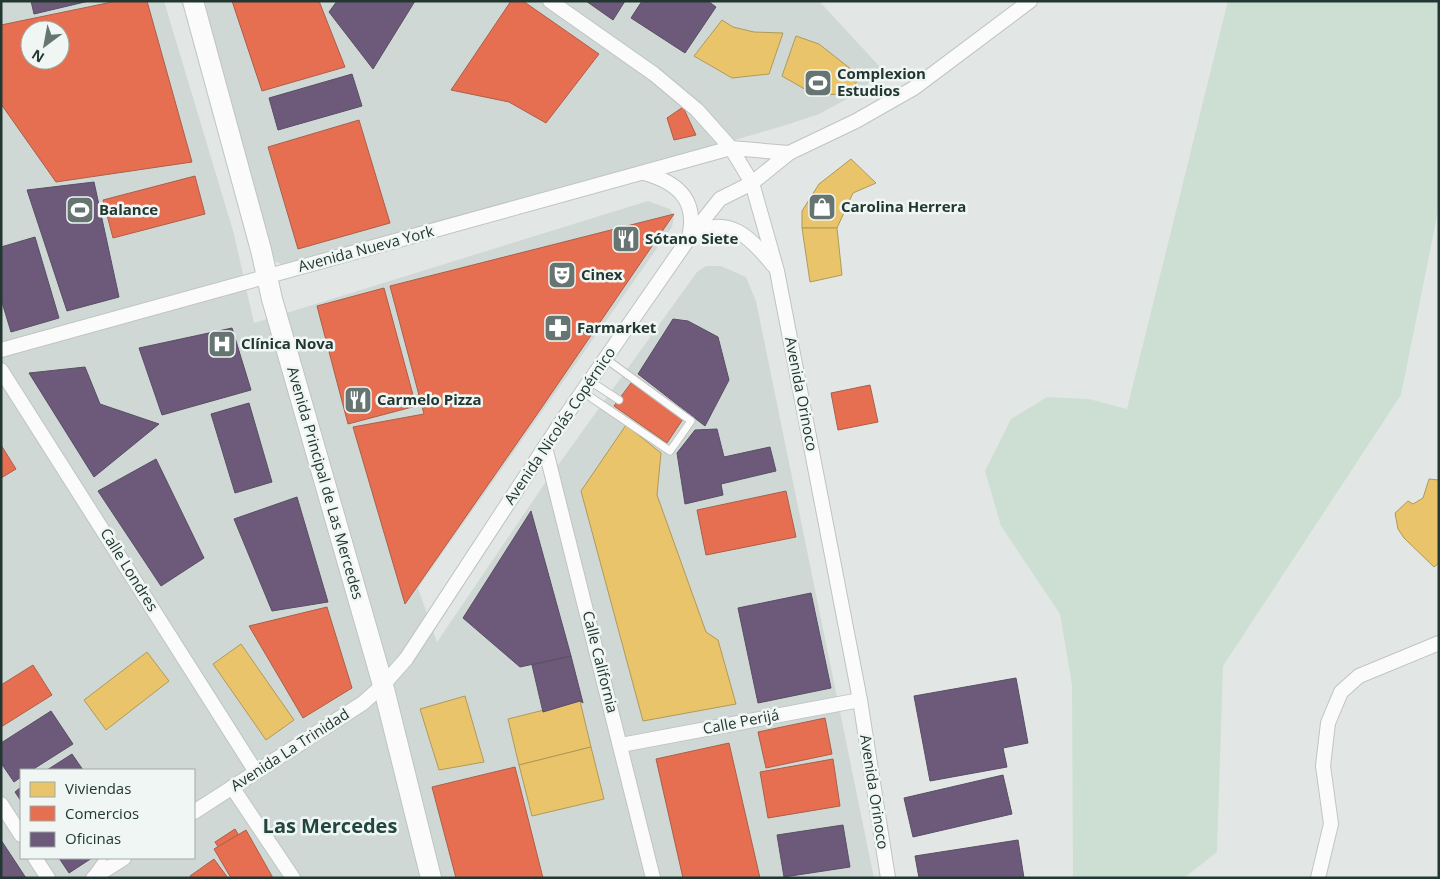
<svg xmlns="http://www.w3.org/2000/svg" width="1440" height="879" viewBox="0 0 1440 879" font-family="'Open Sans',sans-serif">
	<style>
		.built { fill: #d0d8d5; fill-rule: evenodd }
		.green { fill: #cddfd3 }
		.homes { fill: #e9c46a; stroke: #ae9a59 }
		.shops { fill: #e76f51; stroke: #ac5e48; fill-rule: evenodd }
		.offices { fill: #6d597a; stroke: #574f64 }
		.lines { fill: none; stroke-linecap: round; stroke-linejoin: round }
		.lane-casing { stroke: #bfc4c2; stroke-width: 9 }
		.street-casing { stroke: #bfc4c2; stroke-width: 16 }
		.secondary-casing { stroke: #bec4c2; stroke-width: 22 }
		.lane { stroke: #fbfbfb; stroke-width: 7 }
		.street { stroke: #fbfbfb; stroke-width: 14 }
		.secondary { stroke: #fbfbfb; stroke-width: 20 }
		.labels { text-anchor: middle; stroke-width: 5; stroke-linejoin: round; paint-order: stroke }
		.poi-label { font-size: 15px; font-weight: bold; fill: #233732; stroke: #f0f6f3; text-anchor: start }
		.street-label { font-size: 15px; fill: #233732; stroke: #f0f6f3 }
		.district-label { font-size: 20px; font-weight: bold; fill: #21463f; stroke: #f0f6f3 }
	</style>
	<rect width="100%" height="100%" fill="#e2e7e5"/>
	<g class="built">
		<path d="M 1,1 L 164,1 L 234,234 L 254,323 L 648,201 L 670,209 L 674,217 L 672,227 L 418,588 L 437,642 L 543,486 L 697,272 L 706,266 L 721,266 L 746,277 L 756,301 L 874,878 L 1,878 ZM 30,30 L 60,30 L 60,60 L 30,60 ZM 21,770 L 194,770 L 194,858 L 21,858 Z"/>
		<path d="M 200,1 L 819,1 L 881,68 L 862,91 L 819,114 L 783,126 L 291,268 L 274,261 Z"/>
	</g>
	<path class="green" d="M 1228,1 L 1439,1 L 1439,206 L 1401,395 L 1223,666 L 1217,852 L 1184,878 L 1073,878 L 1072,685 L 1060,614 L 1001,526 L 985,471 L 1011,419 L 1047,397 L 1089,399 L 1127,409 Z"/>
	<g class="homes">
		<path d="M 722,20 L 733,27 L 754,32 L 783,33 L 769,74 L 732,78 L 694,56 Z"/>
		<path d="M 796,36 L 819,44 L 861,77 L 846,94 L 815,95 L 782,76 Z"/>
		<path d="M 851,159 L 876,183 L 853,193 L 837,228 L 802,228 L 802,211 L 819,184 Z"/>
		<path d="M 802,228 L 837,228 L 842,275 L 810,282 Z"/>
		<path d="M 626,425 L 661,453 L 657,495 L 706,632 L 718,640 L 736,704 L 643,721 L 581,491 Z"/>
		<path d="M 1429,479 L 1439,480 L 1439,563 L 1434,567 L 1404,538 L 1398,529 L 1395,513 L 1408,501 L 1413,504 L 1423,498 Z"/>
		<path d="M 241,644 L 294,720 L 266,740 L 213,664 Z"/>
		<path d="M 147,652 L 169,681 L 106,730 L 84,700 Z"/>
		<path d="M 465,696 L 484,762 L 439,770 L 420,709 Z"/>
		<path d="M 580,701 L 591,747 L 519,765 L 508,719 Z"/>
		<path d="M 591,747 L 604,799 L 532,816 L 519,765 Z"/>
	</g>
	<g class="shops">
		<path d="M 117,1 L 147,1 L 192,162 L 56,182 L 1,104 L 1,25 ZM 30,30 L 60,30 L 60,60 L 30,60 Z"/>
		<path d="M 232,1 L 319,1 L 345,67 L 262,91 Z"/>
		<path d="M 511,1 L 523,1 L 599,54 L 546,123 L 509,102 L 451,90 Z"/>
		<path d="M 683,107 L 696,135 L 674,140 L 667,118 Z"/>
		<path d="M 359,120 L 390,223 L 298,249 L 268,147 Z"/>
		<path d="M 195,176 L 205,214 L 113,238 L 103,200 Z"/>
		<path d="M 674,214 L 540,410 L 405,604 L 353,427 L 424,414 L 390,286 Z"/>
		<path d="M 384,288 L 416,406 L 348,424 L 317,306 Z"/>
		<path d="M 631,383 L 683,419 L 667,443 L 614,406 Z"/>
		<path d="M 870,385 L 878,422 L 838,430 L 831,393 Z"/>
		<path d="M 1,445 L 16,469 L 1,478 Z"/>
		<path d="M 786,491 L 796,537 L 706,555 L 697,510 Z"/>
		<path d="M 327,607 L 352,688 L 303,718 L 249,626 Z"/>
		<path d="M 33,665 L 52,695 L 1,727 L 1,685 Z"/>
		<path d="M 825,718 L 832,754 L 766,768 L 758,732 Z"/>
		<path d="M 729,743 L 760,878 L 683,878 L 656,759 Z"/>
		<path d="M 833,759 L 840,806 L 768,818 L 760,772 Z"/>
		<path d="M 515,767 L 543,878 L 456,878 L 432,787 Z"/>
		<path d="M 235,829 L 264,877 L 238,878 L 215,842 Z"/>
		<path d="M 246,830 L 273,878 L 231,878 L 214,849 Z"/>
		<path d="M 214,859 L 228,878 L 191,878 L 190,876 Z"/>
	</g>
	<g class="offices">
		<path d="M 31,1 L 89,1 L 34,14 Z"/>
		<path d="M 337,1 L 415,1 L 373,69 L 329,12 Z"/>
		<path d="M 586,1 L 625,1 L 613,20 Z"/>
		<path d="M 642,1 L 708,1 L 716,7 L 685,53 L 631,18 Z"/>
		<path d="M 352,74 L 362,106 L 278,130 L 269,98 Z"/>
		<path d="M 94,182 L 119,297 L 67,311 L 27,190 Z"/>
		<path d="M 35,237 L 59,318 L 11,332 L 1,299 L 1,247 Z"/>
		<path d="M 673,319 L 688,321 L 718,337 L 729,380 L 705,426 L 638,374 Z"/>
		<path d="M 232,328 L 251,390 L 162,415 L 139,348 Z"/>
		<path d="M 85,367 L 100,404 L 159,424 L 94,477 L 29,373 Z"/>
		<path d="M 249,403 L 272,482 L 235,493 L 211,414 Z"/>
		<path d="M 717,429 L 724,457 L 770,447 L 776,471 L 721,484 L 723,495 L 685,504 L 677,453 L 695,430 Z"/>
		<path d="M 156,459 L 204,558 L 161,586 L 98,491 Z"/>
		<path d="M 297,497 L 328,602 L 272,611 L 234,519 Z"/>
		<path d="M 531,511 L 571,656 L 520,667 L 463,618 Z"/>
		<path d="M 811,593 L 831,688 L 758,703 L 738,608 Z"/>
		<path d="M 571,656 L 583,703 L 580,701 L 543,712 L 532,665 Z"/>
		<path d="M 1016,678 L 1028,743 L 1003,748 L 1007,767 L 930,781 L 914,696 Z"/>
		<path d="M 51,711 L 73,744 L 32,770 L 21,770 L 21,777 L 14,782 L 1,763 L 1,743 Z"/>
		<path d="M 72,754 L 83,770 L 47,770 Z"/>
		<path d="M 1003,775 L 1012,814 L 913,837 L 904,798 Z"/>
		<path d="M 21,787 L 21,801 L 15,792 Z"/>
		<path d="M 843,825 L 850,867 L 784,877 L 777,835 Z"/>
		<path d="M 1,840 L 26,878 L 1,878 Z"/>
		<path d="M 1018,840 L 1024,878 L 919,878 L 915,856 Z"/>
		<path d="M 59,858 L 92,858 L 69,873 Z"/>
	</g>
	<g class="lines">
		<defs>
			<g id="lane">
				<path d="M 590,381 L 619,400"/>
				<path d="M 583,392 L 670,451 L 691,421 L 606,359"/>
				<path d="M 93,873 L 104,858"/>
			</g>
			<g id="street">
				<path d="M 550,1 L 654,74 L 697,110 L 731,148 L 752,183 L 777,271 L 860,700 L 888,878"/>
				<path d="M 644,173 C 677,182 698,200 689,237"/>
				<path d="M 694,235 C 728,213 752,239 773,265"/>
				<path d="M 1,350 L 731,148 L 789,153"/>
				<path d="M 1,370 L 256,772"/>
				<path d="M 545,447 L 653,878"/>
				<path d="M 621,745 L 860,700"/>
				<path d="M 232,787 L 293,878"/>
				<path d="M 1,804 L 21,835"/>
				<path d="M 194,812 L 363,703 L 383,685 L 406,659 L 560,424 L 689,238 L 720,199 L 752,183 L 789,153 L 856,121 L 914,88 L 1030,1"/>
				<path d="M 35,858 L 48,878"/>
				<path d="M 93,878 L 124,858"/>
				<path d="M 1318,878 L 1331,824 L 1323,766 L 1328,723 L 1341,692 L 1359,676 L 1439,643"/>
			</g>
			<path id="secondary" d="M 193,1 L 261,250 L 272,299 L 383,685 L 431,878"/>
		</defs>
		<use href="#lane" class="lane-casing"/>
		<use href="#street" class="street-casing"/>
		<use href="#secondary" class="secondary-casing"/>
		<use href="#lane" class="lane"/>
		<use href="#street" class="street"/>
		<use href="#secondary" class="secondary"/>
	</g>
	<defs>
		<symbol id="stadium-square" viewBox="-11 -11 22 22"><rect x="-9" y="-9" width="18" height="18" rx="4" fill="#667571" stroke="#f0f6f3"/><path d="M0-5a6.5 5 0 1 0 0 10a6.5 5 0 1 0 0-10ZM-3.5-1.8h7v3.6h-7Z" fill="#fff"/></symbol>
		<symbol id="shop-square" viewBox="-11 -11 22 22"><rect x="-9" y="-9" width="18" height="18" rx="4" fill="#667571" stroke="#f0f6f3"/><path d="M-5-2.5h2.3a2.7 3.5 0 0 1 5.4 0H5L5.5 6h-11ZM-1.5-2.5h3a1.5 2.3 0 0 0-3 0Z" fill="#fff"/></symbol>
		<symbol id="restaurant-square" viewBox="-11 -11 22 22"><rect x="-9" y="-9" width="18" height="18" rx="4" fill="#667571" stroke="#f0f6f3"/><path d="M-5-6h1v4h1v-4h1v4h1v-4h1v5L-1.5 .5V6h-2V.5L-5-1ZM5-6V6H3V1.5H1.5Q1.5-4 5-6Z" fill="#fff"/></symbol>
		<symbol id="theatre-square" viewBox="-11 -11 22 22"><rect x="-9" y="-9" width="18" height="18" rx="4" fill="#667571" stroke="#f0f6f3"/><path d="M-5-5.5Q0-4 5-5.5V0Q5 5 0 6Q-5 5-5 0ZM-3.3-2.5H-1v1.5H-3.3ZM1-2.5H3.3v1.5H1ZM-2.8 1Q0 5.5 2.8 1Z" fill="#fff"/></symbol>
		<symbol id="pharmacy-square" viewBox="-11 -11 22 22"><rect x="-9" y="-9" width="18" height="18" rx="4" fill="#667571" stroke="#f0f6f3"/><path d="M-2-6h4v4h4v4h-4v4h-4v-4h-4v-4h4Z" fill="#fff"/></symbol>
		<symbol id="hospital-square" viewBox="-11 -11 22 22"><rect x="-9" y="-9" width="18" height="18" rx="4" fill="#667571" stroke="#f0f6f3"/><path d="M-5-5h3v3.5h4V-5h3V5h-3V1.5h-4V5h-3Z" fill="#fff"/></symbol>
	</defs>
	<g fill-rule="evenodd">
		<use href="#stadium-square" x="802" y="67" width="32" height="32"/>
		<use href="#shop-square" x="806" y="191" width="32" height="32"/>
		<use href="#stadium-square" x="64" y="194" width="32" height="32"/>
		<use href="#restaurant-square" x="610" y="223" width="32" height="32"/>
		<use href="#theatre-square" x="546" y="259" width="32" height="32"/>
		<use href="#pharmacy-square" x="542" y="312" width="32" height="32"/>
		<use href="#hospital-square" x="206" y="328" width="32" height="32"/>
		<use href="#restaurant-square" x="342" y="384" width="32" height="32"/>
	</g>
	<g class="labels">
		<g class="poi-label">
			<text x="837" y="79">Complexion<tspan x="837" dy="17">Estudios</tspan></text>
			<text x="841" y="212">Carolina Herrera</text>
			<text x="99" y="215">Balance</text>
			<text x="645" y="244">Sótano Siete</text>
			<text x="581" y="280">Cinex</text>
			<text x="577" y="333">Farmarket</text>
			<text x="241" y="349">Clínica Nova</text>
			<text x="377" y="405">Carmelo Pizza</text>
		</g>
		<g class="street-label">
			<text transform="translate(366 249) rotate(-15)" y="5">Avenida Nueva York</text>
			<text transform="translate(801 394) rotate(79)" y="5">Avenida Orinoco</text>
			<text transform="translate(560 426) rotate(-56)" y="5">Avenida Nicolás Copérnico</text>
			<text transform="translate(325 483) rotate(74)" y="5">Avenida Principal de Las Mercedes</text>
			<text transform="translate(129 570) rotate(58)" y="5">Calle Londres</text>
			<text transform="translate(600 662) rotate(76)" y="5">Calle California</text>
			<text transform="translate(741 722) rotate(-11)" y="5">Calle Perijá</text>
			<text transform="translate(290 750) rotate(-33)" y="5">Avenida La Trinidad</text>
			<text transform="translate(874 792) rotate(81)" y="5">Avenida Orinoco</text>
		</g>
		<g class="district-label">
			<text x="330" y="833">Las Mercedes</text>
		</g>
	</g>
	<rect width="1440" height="879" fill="none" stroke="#233732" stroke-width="5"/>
	<rect x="20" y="769" width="175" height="90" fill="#f0f6f3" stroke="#9eaaa6"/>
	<rect x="30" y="782" width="25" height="15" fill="#e9c46a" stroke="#9eaaa6"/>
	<text x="65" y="794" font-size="15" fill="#233732">Viviendas</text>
	<rect x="30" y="806" width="25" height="15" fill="#e76f51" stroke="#9eaaa6"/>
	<text x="65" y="819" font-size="15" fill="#233732">Comercios</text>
	<rect x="30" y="832" width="25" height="15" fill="#6d597a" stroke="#9eaaa6"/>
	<text x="65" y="844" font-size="15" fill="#233732">Oficinas</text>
	<g transform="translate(45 45) rotate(212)"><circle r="24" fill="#f0f6f3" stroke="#9eaaa6"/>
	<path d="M0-4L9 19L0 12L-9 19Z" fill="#667571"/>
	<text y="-8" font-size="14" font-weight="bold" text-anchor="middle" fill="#233732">N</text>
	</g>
</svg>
